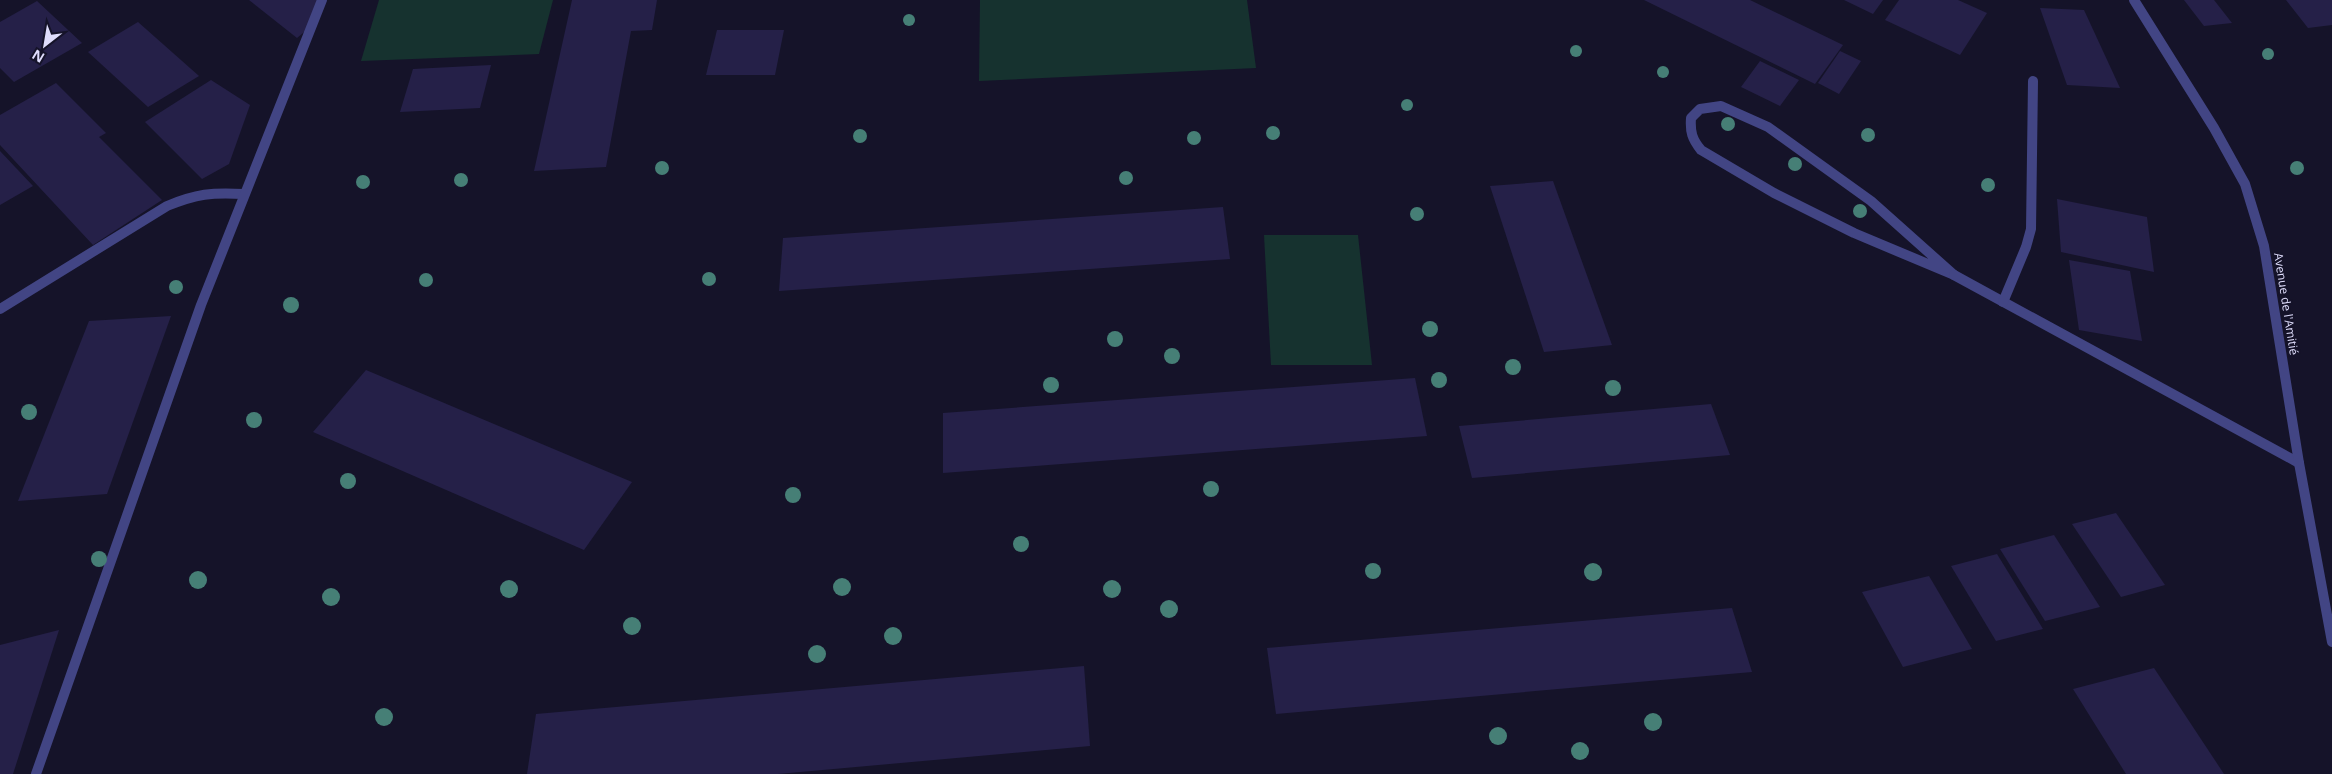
<svg xmlns="http://www.w3.org/2000/svg" width="2332" height="774" viewBox="0 0 2332 774" font-family="'Open Sans',sans-serif">
	<style>
		.green { fill: #16322f }
		.building { fill: #252048 }
		.lines { fill: none; stroke-linecap: round; stroke-linejoin: round }
		.service { stroke: #424584; stroke-width: 10 }
		.minor { stroke: #424584; stroke-width: 10 }
		.tree { fill: #467f76 }
		.labels { text-anchor: middle; stroke-width: 4; stroke-linejoin: round; paint-order: stroke }
		.street-label { font-size: 12px; fill: #dfddfc; stroke: #151329 }
	</style>
	<rect width="100%" height="100%" fill="#151329"/>
	<g class="green">
		<path d="M 379,0 L 553,0 L 539,54 L 361,61 Z"/>
		<path d="M 980,0 L 1247,0 L 1256,68 L 979,81 Z"/>
		<path d="M 1264,235 L 1358,235 L 1372,365 L 1271,365 Z"/>
	</g>
	<g class="building">
		<path d="M 249,0 L 319,0 L 309,28 L 297,38 Z"/>
		<path d="M 572,0 L 657,0 L 652,30 L 631,31 L 606,167 L 534,171 Z"/>
		<path d="M 1644,0 L 1750,0 L 1843,45 L 1815,84 Z"/>
		<path d="M 1844,0 L 1883,0 L 1873,14 Z"/>
		<path d="M 1899,0 L 1958,0 L 1987,13 L 1960,55 L 1885,20 Z"/>
		<path d="M 2184,0 L 2214,0 L 2232,23 L 2204,26 Z"/>
		<path d="M 2286,0 L 2332,0 L 2332,25 L 2308,28 Z"/>
		<path d="M 37,1 L 82,43 L 14,82 L 0,68 L 0,22 Z"/>
		<path d="M 2040,8 L 2084,10 L 2120,88 L 2067,85 Z"/>
		<path d="M 138,22 L 199,76 L 148,107 L 88,52 Z"/>
		<path d="M 717,30 L 784,30 L 775,75 L 706,75 Z"/>
		<path d="M 1840,51 L 1861,61 L 1839,94 L 1818,83 Z"/>
		<path d="M 1760,61 L 1799,80 L 1780,106 L 1741,87 Z"/>
		<path d="M 491,65 L 480,108 L 400,112 L 413,69 Z"/>
		<path d="M 211,80 L 250,105 L 229,164 L 202,179 L 145,122 Z"/>
		<path d="M 56,83 L 106,133 L 99,137 L 162,200 L 93,245 L 0,145 L 0,115 Z"/>
		<path d="M 0,151 L 33,186 L 0,205 Z"/>
		<path d="M 1553,181 L 1612,345 L 1544,352 L 1490,186 Z"/>
		<path d="M 2057,199 L 2147,217 L 2154,272 L 2061,252 Z"/>
		<path d="M 1223,207 L 1230,259 L 779,291 L 783,238 Z"/>
		<path d="M 2069,260 L 2130,271 L 2142,341 L 2079,330 Z"/>
		<path d="M 171,316 L 107,494 L 18,501 L 89,321 Z"/>
		<path d="M 366,370 L 632,482 L 584,550 L 313,432 Z"/>
		<path d="M 1415,378 L 1427,436 L 943,473 L 943,413 Z"/>
		<path d="M 1711,404 L 1730,455 L 1472,478 L 1459,426 Z"/>
		<path d="M 2116,513 L 2165,585 L 2121,597 L 2072,524 Z"/>
		<path d="M 2054,535 L 2100,607 L 2045,621 L 2000,549 Z"/>
		<path d="M 1997,554 L 2043,629 L 1996,641 L 1951,566 Z"/>
		<path d="M 1929,576 L 1972,649 L 1903,667 L 1862,592 Z"/>
		<path d="M 1732,608 L 1752,672 L 1276,714 L 1267,648 Z"/>
		<path d="M 59,630 L 13,774 L 0,774 L 0,645 Z"/>
		<path d="M 1084,666 L 1090,746 L 778,774 L 527,774 L 536,714 Z"/>
		<path d="M 2154,668 L 2224,774 L 2126,774 L 2073,689 Z"/>
	</g>
	<g class="lines">
		<g class="service">
			<path d="M 1721,106 L 1768,127 L 1871,201 L 1954,275 L 1854,233 L 1774,193 L 1701,150 C 1692,139 1690,132 1691,118 L 1700,109 Z"/>
			<path d="M 1954,275 L 2299,463"/>
			<path d="M 2003,302 L 2026,247 L 2031,229 L 2033,81"/>
			<path d="M 0,309 L 167,206 C 196,194 212,192 244,194"/>
		</g>
		<g class="minor">
			<path d="M 2134,0 L 2214,128 L 2245,184 L 2264,246 L 2299,463 L 2332,642"/>
			<path d="M 36,774 L 201,305 L 322,0"/>
		</g>
	</g>
	<g class="tree">
		<circle cx="909" cy="20" r="6"/>
		<circle cx="1576" cy="51" r="6"/>
		<circle cx="2268" cy="54" r="6"/>
		<circle cx="1663" cy="72" r="6"/>
		<circle cx="1407" cy="105" r="6"/>
		<circle cx="1728" cy="124" r="7"/>
		<circle cx="1273" cy="133" r="7"/>
		<circle cx="1868" cy="135" r="7"/>
		<circle cx="860" cy="136" r="7"/>
		<circle cx="1194" cy="138" r="7"/>
		<circle cx="1795" cy="164" r="7"/>
		<circle cx="662" cy="168" r="7"/>
		<circle cx="2297" cy="168" r="7"/>
		<circle cx="1126" cy="178" r="7"/>
		<circle cx="461" cy="180" r="7"/>
		<circle cx="363" cy="182" r="7"/>
		<circle cx="1988" cy="185" r="7"/>
		<circle cx="1860" cy="211" r="7"/>
		<circle cx="1417" cy="214" r="7"/>
		<circle cx="709" cy="279" r="7"/>
		<circle cx="426" cy="280" r="7"/>
		<circle cx="176" cy="287" r="7"/>
		<circle cx="291" cy="305" r="8"/>
		<circle cx="1430" cy="329" r="8"/>
		<circle cx="1115" cy="339" r="8"/>
		<circle cx="1172" cy="356" r="8"/>
		<circle cx="1513" cy="367" r="8"/>
		<circle cx="1439" cy="380" r="8"/>
		<circle cx="1051" cy="385" r="8"/>
		<circle cx="1613" cy="388" r="8"/>
		<circle cx="29" cy="412" r="8"/>
		<circle cx="254" cy="420" r="8"/>
		<circle cx="348" cy="481" r="8"/>
		<circle cx="1211" cy="489" r="8"/>
		<circle cx="793" cy="495" r="8"/>
		<circle cx="1021" cy="544" r="8"/>
		<circle cx="99" cy="559" r="8"/>
		<circle cx="1593" cy="572" r="9"/>
		<circle cx="1373" cy="571" r="8"/>
		<circle cx="198" cy="580" r="9"/>
		<circle cx="842" cy="587" r="9"/>
		<circle cx="509" cy="589" r="9"/>
		<circle cx="1112" cy="589" r="9"/>
		<circle cx="331" cy="597" r="9"/>
		<circle cx="1169" cy="609" r="9"/>
		<circle cx="632" cy="626" r="9"/>
		<circle cx="893" cy="636" r="9"/>
		<circle cx="817" cy="654" r="9"/>
		<circle cx="384" cy="717" r="9"/>
		<circle cx="1653" cy="722" r="9"/>
		<circle cx="1498" cy="736" r="9"/>
		<circle cx="1580" cy="751" r="9"/>
	</g>
	<g class="labels">
		<g class="street-label">
			<text transform="translate(2286 304) rotate(81)" y="4">Avenue de l'Amitié</text>
		</g>
	</g>
	<g transform="translate(45 45) rotate(211)" stroke="#151329" stroke-width="4" paint-order="stroke">
	<path d="M0-4L9 19L0 12L-9 19Z" fill="#dfddfc"/>
	<text y="-8" font-size="14" font-weight="bold" text-anchor="middle" fill="#dfddfc">N</text>
	</g>
</svg>
